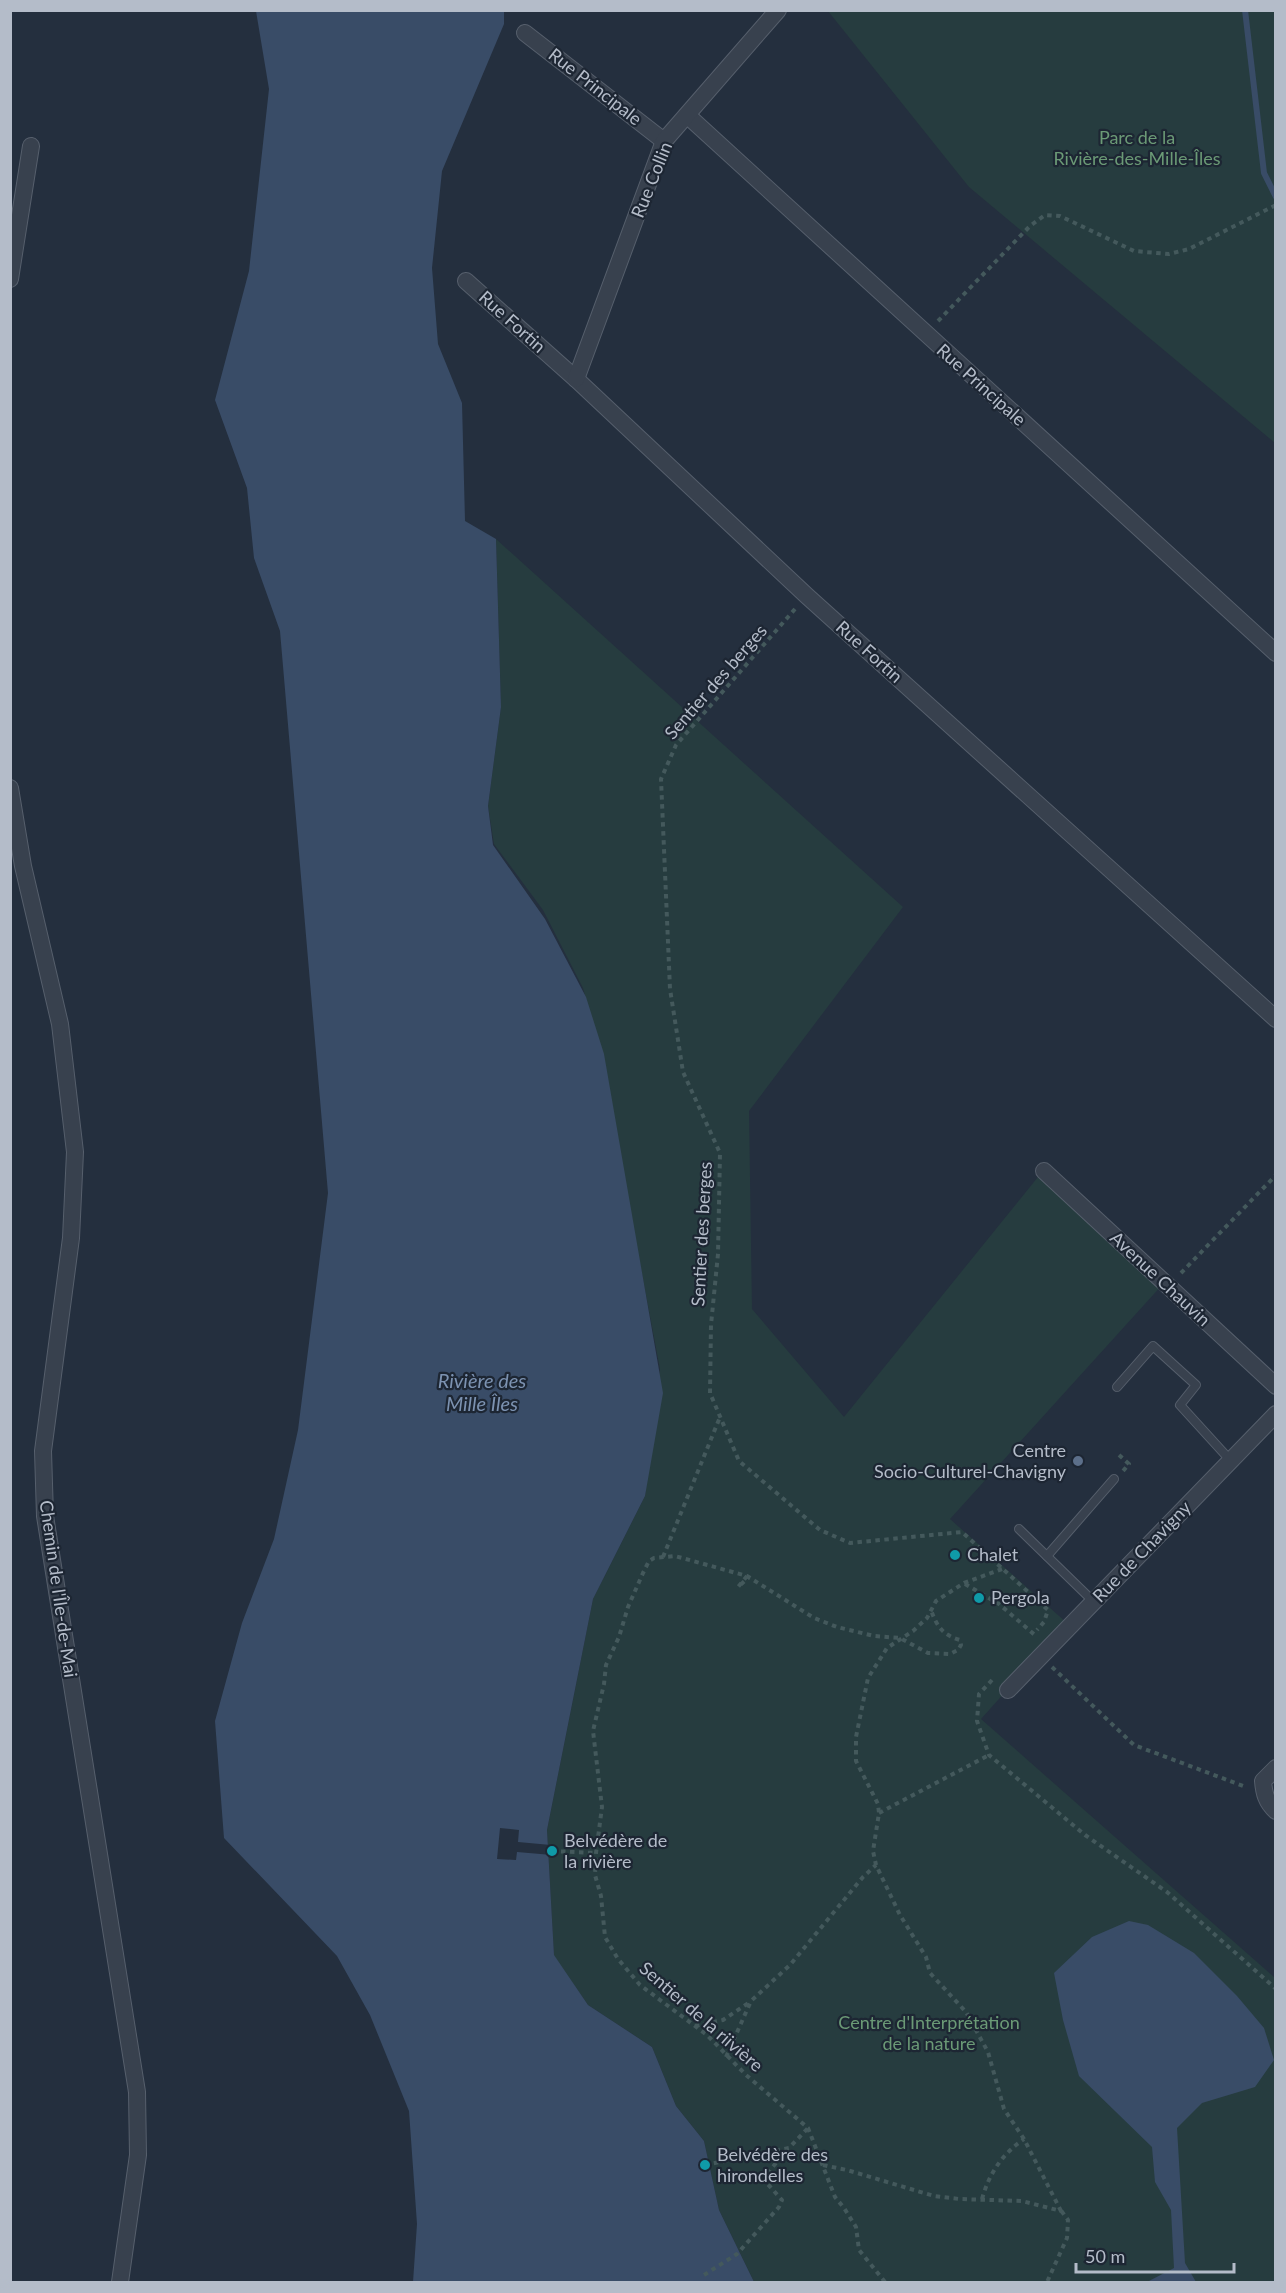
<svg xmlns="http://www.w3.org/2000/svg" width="1286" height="2293" viewBox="0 0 1286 2293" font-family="Lato,sans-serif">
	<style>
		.green { fill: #263c3f }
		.water { fill: #394c67 }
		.pier { fill: #242f3e }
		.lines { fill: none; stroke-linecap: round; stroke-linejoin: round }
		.stream { stroke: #394c67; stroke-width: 6 }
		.lane-casing { stroke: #565f6c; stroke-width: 10 }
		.street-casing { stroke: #565f6c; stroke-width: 18 }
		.path { stroke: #44595c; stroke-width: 4; stroke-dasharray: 4.5 4.5; stroke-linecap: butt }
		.lane { stroke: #38414e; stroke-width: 8 }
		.street { stroke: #38414e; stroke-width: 16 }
		.service-dot { fill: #5c6f8a; stroke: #1d2633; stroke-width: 2 }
		.culture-dot { fill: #0f9aa8; stroke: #1d2633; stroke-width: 2 }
		.labels { text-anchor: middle; stroke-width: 4.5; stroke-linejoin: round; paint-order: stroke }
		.street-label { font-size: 18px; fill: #b4bcc9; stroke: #1d2633 }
		.park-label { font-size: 18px; fill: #6b9a76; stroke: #1d2633 }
		.poi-label { font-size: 18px; fill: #b4bcc9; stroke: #1d2633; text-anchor: start }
		.water-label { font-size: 20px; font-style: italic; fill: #7c92b1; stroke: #1d2633 }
	</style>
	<rect width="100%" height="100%" fill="#242f3e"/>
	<g class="green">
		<path d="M 828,11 L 1275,11 L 1275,443 L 969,187 Z"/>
		<path d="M 496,539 L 903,907 L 749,1111 L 752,1309 L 844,1417 L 1042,1172 L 1163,1284 L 950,1519 L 1067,1623 L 981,1719 L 1275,1978 L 1275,2282 L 754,2282 L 719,2210 L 704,2141 L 676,2106 L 652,2047 L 588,2005 L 554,1956 L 547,1830 L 593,1599 L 645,1496 L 660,1369 L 600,1052 L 583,988 L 543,910 L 494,844 L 488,806 L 501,707 Z"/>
	</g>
	<g class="water">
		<path d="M 256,11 L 504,11 L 504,24 L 442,171 L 432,268 L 438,344 L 462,403 L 465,521 L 496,539 L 501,707 L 488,806 L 493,845 L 545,919 L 586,997 L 604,1054 L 663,1393 L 645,1496 L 593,1599 L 547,1830 L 554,1955 L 588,2005 L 652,2047 L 676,2106 L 704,2141 L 719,2210 L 754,2282 L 413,2282 L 417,2224 L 409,2111 L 370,2015 L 337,1956 L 224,1838 L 215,1721 L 242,1623 L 274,1539 L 298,1430 L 328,1193 L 280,631 L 254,558 L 247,488 L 215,400 L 249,271 L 269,89 Z"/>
		<path d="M 1129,1921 L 1148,1925 L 1194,1953 L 1237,1996 L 1264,2028 L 1274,2060 L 1255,2087 L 1202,2103 L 1177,2128 L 1185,2263 L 1196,2282 L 1147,2282 L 1174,2268 L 1171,2210 L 1155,2182 L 1152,2147 L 1079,2076 L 1063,2020 L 1054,1973 L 1092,1937 Z"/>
	</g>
	<path class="pier" d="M 500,1828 L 519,1830 L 518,1842 L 551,1845 L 552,1855 L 517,1852 L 516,1860 L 497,1859 Z"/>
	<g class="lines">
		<path class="stream" d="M 1245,10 L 1264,173 L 1276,197"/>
		<defs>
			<g id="lane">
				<path d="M 1117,1387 L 1153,1346 L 1196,1385 L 1180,1405 L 1231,1461"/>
				<path d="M 1019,1529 L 1094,1602"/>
				<path d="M 1047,1556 L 1114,1479"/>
			</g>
			<g id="street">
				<path d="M 525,33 L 664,141"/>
				<path d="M 688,116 L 1276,653"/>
				<path d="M 10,279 L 31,146"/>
				<path d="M 466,281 L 576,379 L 807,596 L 1276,1019"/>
				<path d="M 576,379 L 664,141 L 778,10"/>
				<path d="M 10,788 L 23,866 L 60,1024 L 75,1152 L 71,1238 L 43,1451 L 45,1516 L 137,2092 L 138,2155 L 120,2282"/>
				<path d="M 1044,1171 L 1276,1386"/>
				<path d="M 1008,1690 L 1276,1414"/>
				<path d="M 1276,1768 L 1263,1781 C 1264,1793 1266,1802 1276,1811"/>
			</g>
		</defs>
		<use href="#lane" class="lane-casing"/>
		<use href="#street" class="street-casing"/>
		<g class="path">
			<path d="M 938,321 L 1030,226 L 1045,215 L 1060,216 L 1134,251 L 1169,254 L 1189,249 L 1276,205"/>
			<path d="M 795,609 L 676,745 L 661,779 L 670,989 L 683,1072 L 720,1153 L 718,1254 L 711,1325 L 710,1393 L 739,1461 L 820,1530 L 850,1543 L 962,1532 L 1048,1610 L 1044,1622 L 1037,1630"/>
			<path d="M 1181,1273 L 1276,1175"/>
			<path d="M 1119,1455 L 1129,1464 L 1123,1471"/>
			<path d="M 663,1557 L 720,1417"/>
			<path d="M 1002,1569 L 964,1583 L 936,1601 L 927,1618 L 913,1631 L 887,1648 L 868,1678 L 856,1737 L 856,1761 L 878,1804 L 879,1813 L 873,1851 L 876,1865 L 900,1915 L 926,1957 L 930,1973 L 966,2012 L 988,2052 L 1004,2109 L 1024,2139 L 1061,2211 L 1060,2209 L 1068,2220 L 1067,2238 L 1047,2282"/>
			<path d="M 747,1576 L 738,1587 L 749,1577"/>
			<path d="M 965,1584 L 999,1604 L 1036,1636"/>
			<path d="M 1052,1667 L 1134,1745 L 1246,1787"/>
			<path d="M 992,1680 L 979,1694 L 977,1721 L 989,1755 L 1085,1835 L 1167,1892 L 1276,1989"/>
			<path d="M 879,1813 L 989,1755"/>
			<path d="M 552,1851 L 596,1853"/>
			<path d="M 695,2026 L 723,2020 L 750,2002"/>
			<path d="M 726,2057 L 751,2001 L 790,1965 L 863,1877 L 876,1865"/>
			<path d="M 705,2165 L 789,2148 L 808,2128"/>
			<path d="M 823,2165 L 847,2170 L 934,2196 L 959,2199 L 1022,2201 L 1061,2211"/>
			<path d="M 982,2199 C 989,2174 1002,2154 1024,2139"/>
			<path d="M 704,2275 L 737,2254 L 779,2207 L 782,2200 L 764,2180 L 770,2170 L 789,2148"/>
			<path d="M 885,2282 L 859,2250 L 856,2227 L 844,2208 L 835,2197 L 808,2128 L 746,2075 L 707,2035 L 640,1985 L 618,1959 L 605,1937 L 601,1896 L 595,1875 L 596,1853 L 602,1807 L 593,1731 L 604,1684 L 606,1665 L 619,1637 L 628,1607 L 643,1573 L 649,1561 L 654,1558 L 675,1556 L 747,1576 L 814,1618 L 837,1627 L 874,1636 L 900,1638 L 928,1653 L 950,1654 L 958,1650 L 961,1645 L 960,1640 C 943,1635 937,1627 931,1610"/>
		</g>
		<use href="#lane" class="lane"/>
		<use href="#street" class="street"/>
	</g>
	<circle class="service-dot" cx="1078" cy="1461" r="6"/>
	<g class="culture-dot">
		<circle cx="955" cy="1555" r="6"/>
		<circle cx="979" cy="1598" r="6"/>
		<circle cx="552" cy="1851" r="6"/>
		<circle cx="705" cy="2165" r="6"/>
	</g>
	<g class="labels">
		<g class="street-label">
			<text transform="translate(595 87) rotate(38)" y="6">Rue Principale</text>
			<text transform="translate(652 180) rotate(-68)" y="6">Rue Collin</text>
			<text transform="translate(512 322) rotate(42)" y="6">Rue Fortin</text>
			<text transform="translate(981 385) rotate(42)" y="6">Rue Principale</text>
			<text transform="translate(869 652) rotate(42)" y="6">Rue Fortin</text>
			<text transform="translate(716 682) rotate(-49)" y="6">Sentier des berges</text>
			<text transform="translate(702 1234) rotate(-87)" y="6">Sentier des berges</text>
			<text transform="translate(1160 1279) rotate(43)" y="6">Avenue Chauvin</text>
			<text transform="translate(1142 1552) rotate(-46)" y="6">Rue de Chavigny</text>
			<text transform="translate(58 1589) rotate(82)" y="6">Chemin de l'Île-de-Mai</text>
			<text transform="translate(701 2017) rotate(41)" y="6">Sentier de la riivière</text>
		</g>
		<g class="park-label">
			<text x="1137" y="144">Parc de la<tspan x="1137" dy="21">Rivière-des-Mille-Îles</tspan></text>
			<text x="929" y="2029">Centre d'Interprétation<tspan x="929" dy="21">de la nature</tspan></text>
		</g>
		<g class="poi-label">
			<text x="1066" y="1457" text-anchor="end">Centre<tspan x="1066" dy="21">Socio-Culturel-Chavigny</tspan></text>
			<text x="967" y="1561">Chalet</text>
			<text x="991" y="1604">Pergola</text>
			<text x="564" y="1847">Belvédère de<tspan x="564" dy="21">la rivière</tspan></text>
			<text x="717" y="2161">Belvédère des<tspan x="717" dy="21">hirondelles</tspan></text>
		</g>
		<g class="water-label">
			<text x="482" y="1388">Rivière des<tspan x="482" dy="23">Mille Îles</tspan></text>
		</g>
	</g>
	<rect width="1286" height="2293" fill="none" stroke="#b4bcc9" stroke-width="24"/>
	<path d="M1076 2263v9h158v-9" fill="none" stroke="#b4bcc9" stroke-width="3"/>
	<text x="1085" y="2263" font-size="18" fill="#b4bcc9" stroke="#1d2633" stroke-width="4.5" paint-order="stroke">50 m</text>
</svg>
